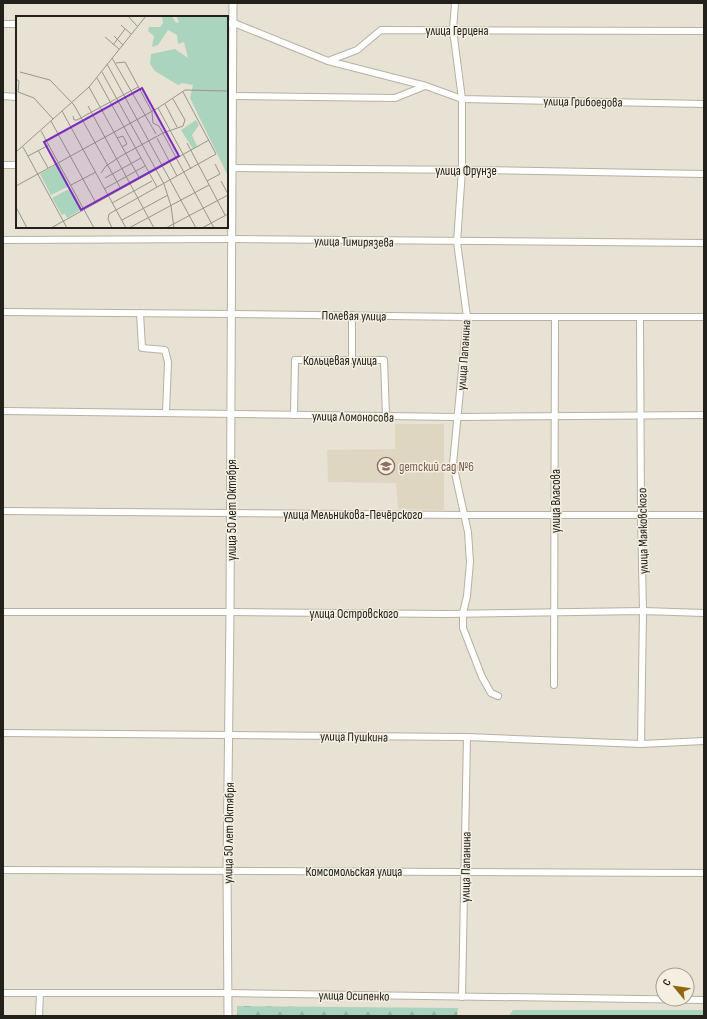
<svg xmlns="http://www.w3.org/2000/svg" width="707" height="1019" viewBox="0 0 707 1019" font-family="'Sofia Sans Condensed',sans-serif">
	<style>
		.built { fill: #ded6c0 }
		.forest { fill: url(#forest-firs) }
		.pitch { fill: #aad4bd }
		.lines { fill: none; stroke-linecap: round; stroke-linejoin: round }
		.minor-casing { stroke: #b6b1a3; stroke-width: 8 }
		.tertiary-casing { stroke: #b6b1a3; stroke-width: 9 }
		.minor { stroke: #fff; stroke-width: 6 }
		.tertiary { stroke: #fff; stroke-width: 7 }
		.labels { text-anchor: middle; stroke-width: 3; stroke-linejoin: round; paint-order: stroke }
		.street-label { font-size: 13px; fill: #23211c; stroke: #f4efe1 }
		.education-label { font-size: 13px; fill: #785e54; stroke: #f4efe1; text-anchor: start }
		.inset-road { fill: none; stroke: #99958a; stroke-width: 1 }
		.view { fill: #7b2cbf; fill-opacity: 0.15; stroke: #7b2cbf; stroke-width: 2 }
		.inset-edge { fill: none; stroke: #23211c; stroke-width: 2 }
	</style>
	<defs>
		<pattern id="forest-firs" width="22" height="20" patternUnits="userSpaceOnUse"><rect width="22" height="20" fill="#aad4bd"/><path d="M5 1l3.5 6h-7zM16 11l3.5 6h-7z" fill="#92b6a2"/></pattern>
	</defs>
	<rect width="100%" height="100%" fill="#e7e2d4"/>
	<path class="built" d="M 395,424 L 444,424 L 444,510 L 398,509 L 396,483 L 328,482 L 327,450 L 395,449 Z"/>
	<path class="forest" d="M 237,1006 L 458,1008 L 457,1016 L 237,1016 Z"/>
	<path class="pitch" d="M 513,1010 L 703,1010 L 703,1016 L 509,1016 Z"/>
	<g class="lines">
		<defs>
			<g id="minor">
				<path d="M 455,3 L 453,30 L 462,99 L 462,170 L 457,242 L 467,317 L 453,464 L 468,532 L 470,562 L 467,596 L 463,613 L 463,628 L 482,677 L 491,693 L 498,696"/>
				<path d="M 227,23 L 234,23 L 328,61 L 357,50 L 381,30 L 704,31"/>
				<path d="M 3,24 L 17,24"/>
				<path d="M 328,61 L 426,86 L 462,99 L 704,104"/>
				<path d="M 3,96 L 17,97"/>
				<path d="M 227,96 L 395,98 L 425,86"/>
				<path d="M 3,165 L 17,165"/>
				<path d="M 227,168 L 484,170 L 704,174"/>
				<path d="M 3,240 L 231,239 L 704,243"/>
				<path d="M 3,312 L 231,314 L 467,317 L 704,317"/>
				<path d="M 140,313 L 142,348 L 165,350 L 168,362 L 166,413"/>
				<path d="M 352,315 L 352,360"/>
				<path d="M 640,318 L 641,515 L 643,611 L 641,744"/>
				<path d="M 3,411 L 458,417 L 704,415"/>
				<path d="M 294,415 L 295,360 L 384,360 L 386,416"/>
				<path d="M 3,511 L 464,515 L 704,515"/>
				<path d="M 3,612 L 230,612 L 446,614 L 643,611 L 704,613"/>
				<path d="M 554,685 L 555,318"/>
				<path d="M 3,733 L 467,737 L 641,744 L 704,741"/>
				<path d="M 3,870 L 704,873"/>
				<path d="M 3,993 L 227,993 L 704,1000"/>
				<path d="M 462,997 L 467,737"/>
				<path d="M 39,1016 L 40,993"/>
			</g>
			<path id="tertiary" d="M 228,1016 L 227,870 L 230,612 L 232,168 L 233,3"/>
		</defs>
		<use href="#minor" class="minor-casing"/>
		<use href="#tertiary" class="tertiary-casing"/>
		<use href="#minor" class="minor"/>
		<use href="#tertiary" class="tertiary"/>
	</g>
	<defs>
		<symbol id="school-ring" viewBox="-11 -11 22 22"><circle r="9.5" fill="#f4efe1" stroke="#8d6e63" stroke-width="1.5"/><path d="M0-5L7-2L0 1L-7-2ZM-4 1L0 2.5L4 1V4Q0 6-4 4Z" fill="#8d6e63"/></symbol>
	</defs>
	<g fill-rule="evenodd">
		<use href="#school-ring" x="376" y="456" width="20" height="20"/>
	</g>
	<g class="labels">
		<g class="street-label">
			<text x="457" y="35">улица Герцена</text>
			<text transform="translate(583 101) rotate(1)" y="5">улица Грибоедова</text>
			<text x="466" y="175">улица Фрунзе</text>
			<text transform="translate(354 241) rotate(1)" y="5">улица Тимирязева</text>
			<text transform="translate(354 315) rotate(1)" y="5">Полевая улица</text>
			<text transform="translate(463 355) rotate(-86)" y="5">улица Папанина</text>
			<text x="340" y="365">Кольцевая улица</text>
			<text transform="translate(353 416) rotate(1)" y="5">улица Ломоносова</text>
			<text transform="translate(555 501) rotate(-90)" y="5">улица Власова</text>
			<text transform="translate(231 510) rotate(-90)" y="5">улица 50 лет Октября</text>
			<text x="353" y="519">улица Мельникова-Печёрского</text>
			<text transform="translate(642 531) rotate(-91)" y="5">улица Маяковского</text>
			<text x="354" y="618">улица Островского</text>
			<text transform="translate(354 736) rotate(1)" y="5">улица Пушкина</text>
			<text transform="translate(228 833) rotate(-89)" y="5">улица 50 лет Октября</text>
			<text transform="translate(465 867) rotate(-89)" y="5">улица Папанина</text>
			<text x="354" y="876">Комсомольская улица</text>
			<text transform="translate(354 995) rotate(1)" y="5">улица Осипенко</text>
		</g>
		<g class="education-label">
			<text x="399" y="471">детский сад №6</text>
		</g>
	</g>
	<g transform="translate(16 16)">
		<rect width="212" height="212" fill="#e7e2d4"/>
		<path d="M 146,0 L 156,0 L 160,7 L 163,6 L 160,0 L 212,0 L 212,160 L 174,82 L 177,69 L 166,67 L 162,69 L 139,55 L 134,48 L 135,38 L 159,33 L 172,42 L 168,26 L 162,28 L 161,19 L 152,14 L 142,29 L 136,31 L 138,20 L 132,15 L 133,11 L 144,11 L 147,7 ZM 180,104 L 183,109 L 176,119 L 181,130 L 177,133 L 165,114 ZM 42,148 L 53,170 L 35,179 L 24,158 Z" fill="#aad4bd"/>
		<path d="M 51,174 L 56,175 L 66,193 L 51,202 L 49,198 L 46,199 L 36,182 Z" fill="#aad4bd"/>
		<path class="inset-road" d="M 112,0 L 121,10M 105,9 L 115,18M 98,20 L 107,29M 89,21 L 103,33M 97,29 L 109,13M 96,42 L 140,118M 100,47 L 109,46 L 136,96 L 137,107 L 143,110 L 198,212M 91,48 L 180,212M 4,56 L 34,64 L 58,89 L 105,173M 86,56 L 148,168 L 155,190 L 158,212M 81,62 L 141,171M 0,63 L 3,65 L 2,76 L 18,82 L 37,103M 73,71 L 124,163M 149,88 L 161,111M 72,90 L 138,212M 142,92 L 175,153M 46,95 L 110,212M 57,100 L 58,104 L 61,104 L 122,71M 35,105 L 80,187M 25,115 L 78,212M 101,122 L 107,120 L 111,128 L 106,131M 141,122 L 161,160M 171,127 L 209,199M 7,131 L 51,212M 22,134 L 32,152M 0,136 L 73,71 L 130,0M 12,140 L 33,129M 85,157 L 90,150 L 105,140 L 147,117 L 167,110 L 169,104 L 157,83M 89,162 L 125,142M 191,165 L 204,158 L 199,148M 205,165 L 212,178M 55,169 L 80,156M 0,170 L 142,92 L 169,74 L 212,75M 88,173 L 129,150M 96,187 L 136,165M 0,191 L 11,212M 106,204 L 152,179M 35,212 L 193,124M 96,212 L 92,203 L 93,198 L 200,138 L 167,76M 113,212 L 193,169M 150,212 L 212,179M 186,212 L 212,198"/>
		<path class="view" d="M 126,72 L 163,140 L 65,194 L 28,126 Z"/>
		<rect width="212" height="212" class="inset-edge"/>
	</g>
	<rect width="707" height="1019" fill="none" stroke="#23211c" stroke-width="8"/>
	<g transform="translate(675 987) rotate(299)"><circle r="19" fill="#f4efe1" stroke="#a09d92"/>
	<path d="M0-3L7 15L0 10L-7 15Z" fill="#90660e"/>
	<text y="-6" font-size="11" font-weight="bold" text-anchor="middle" fill="#23211c">С</text>
	</g>
</svg>
